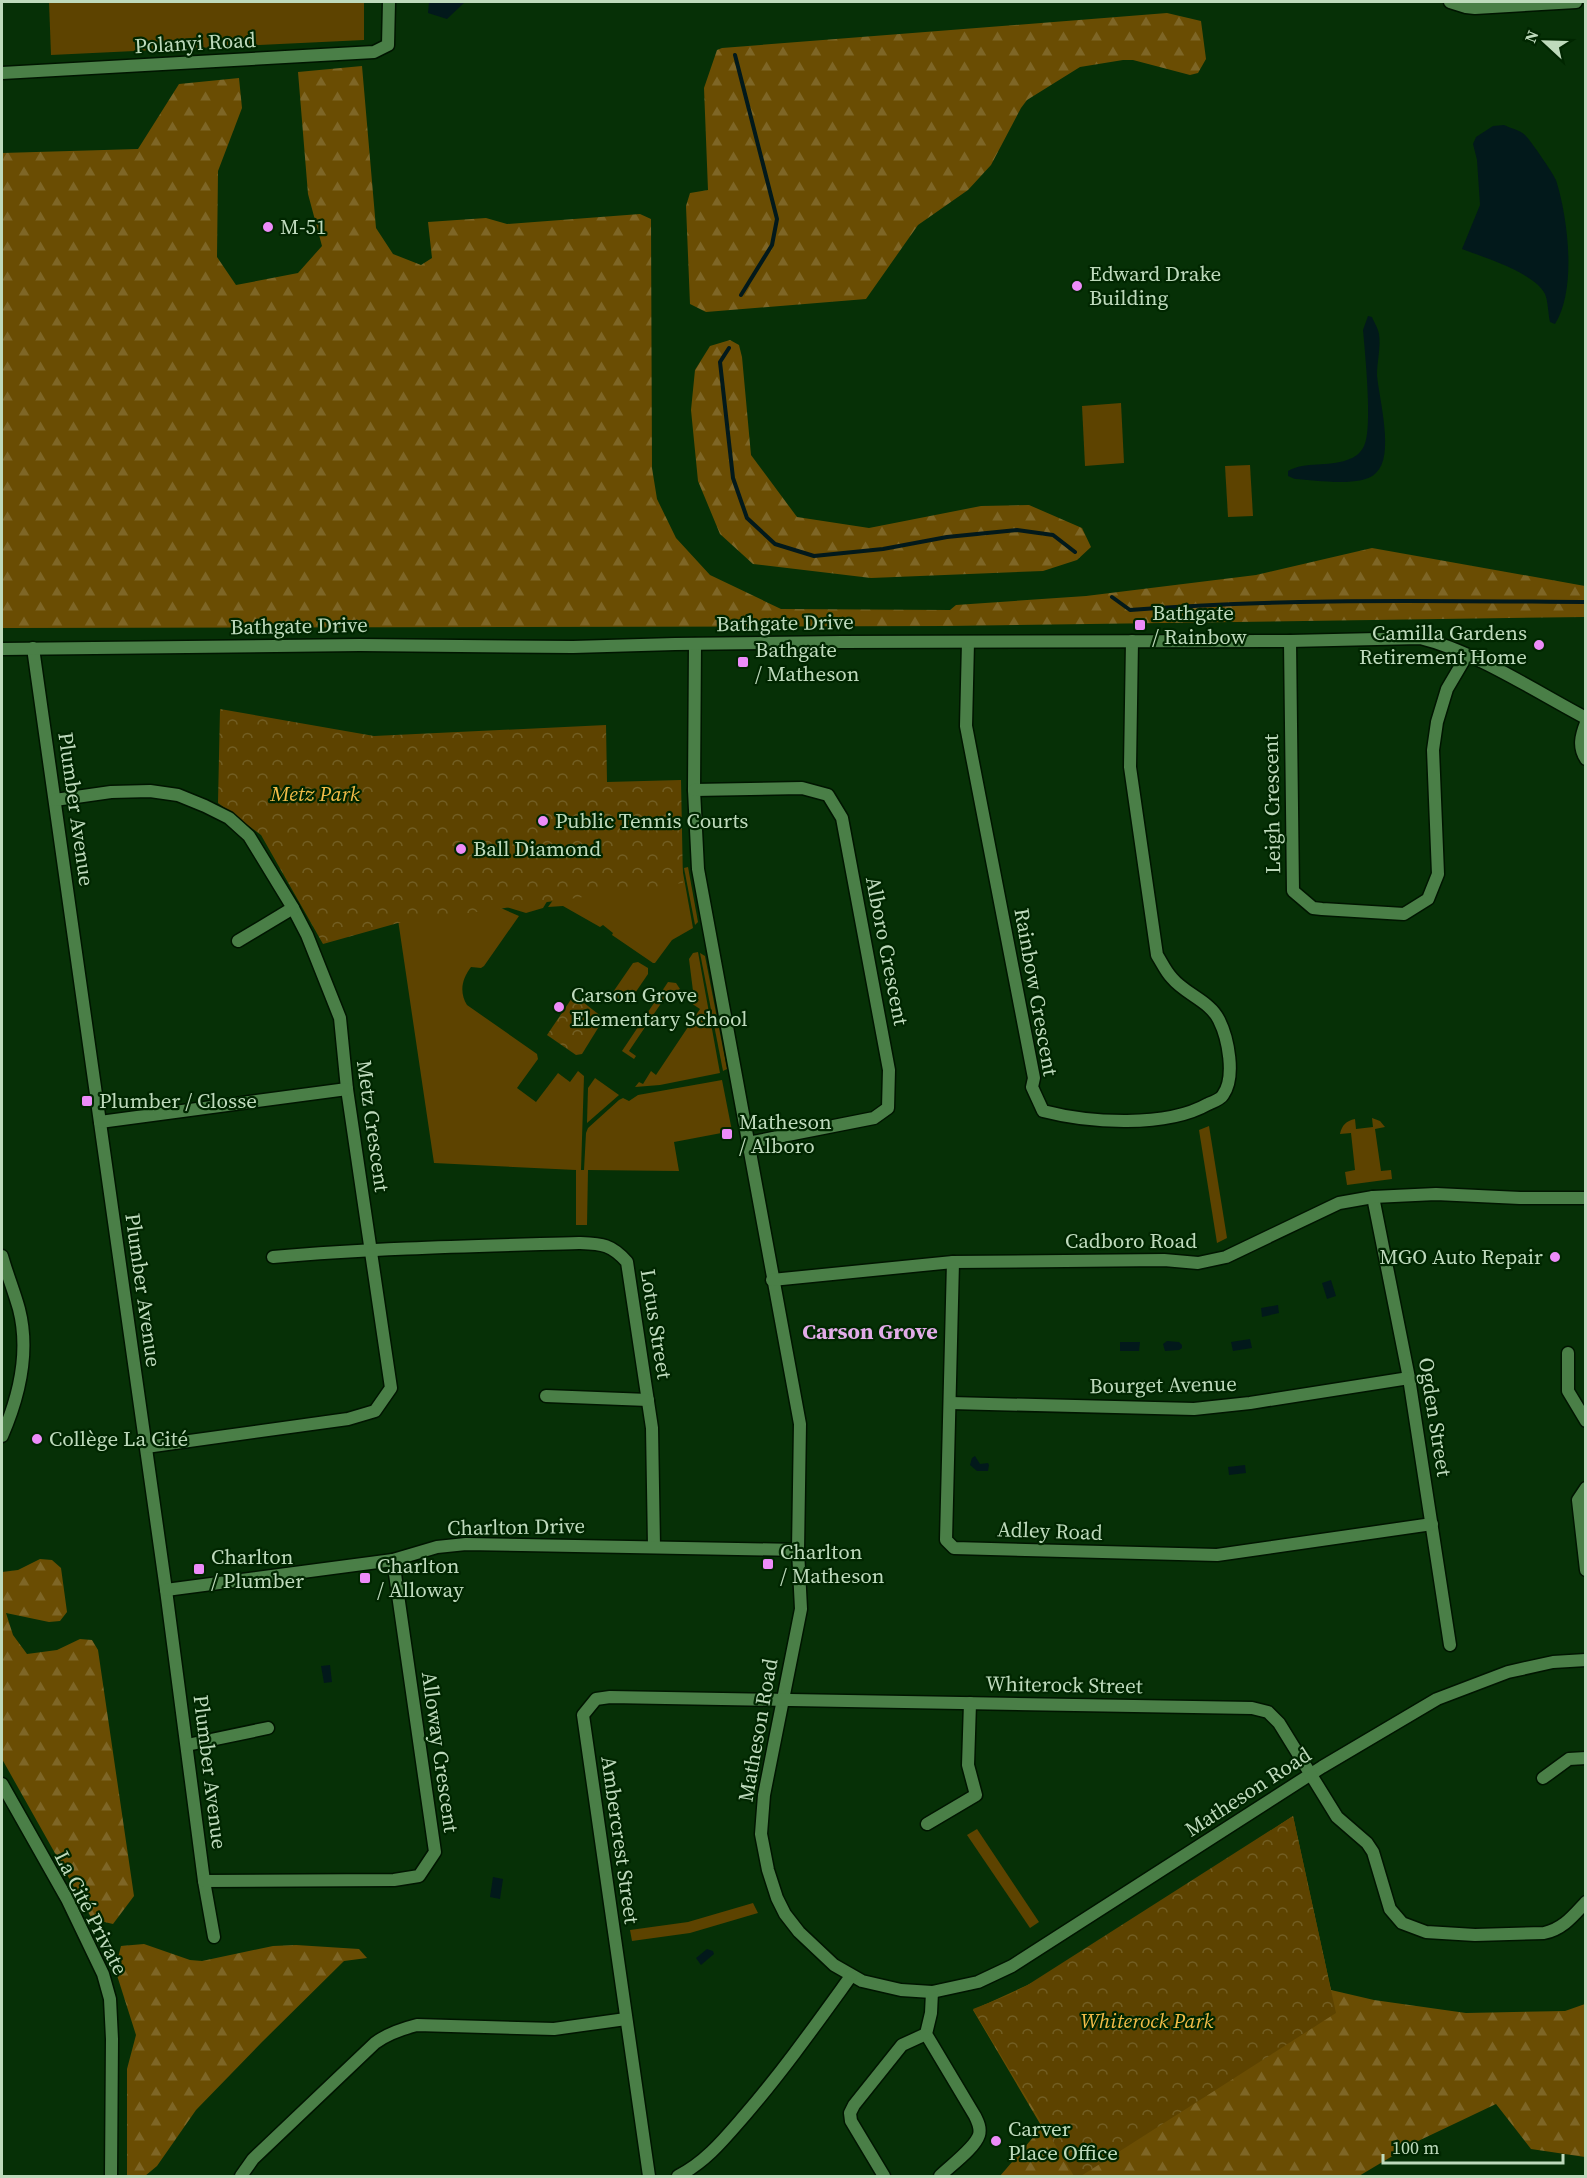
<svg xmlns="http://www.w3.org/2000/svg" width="1587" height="2178" viewBox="0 0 1587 2178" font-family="'Source Serif 4',serif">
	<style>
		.green { fill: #5d4300 }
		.forest { fill: url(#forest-firs) }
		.park { fill: url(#park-crowns) }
		.water { fill: #02191b }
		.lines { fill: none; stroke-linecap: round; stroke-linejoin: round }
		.stream { stroke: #02191b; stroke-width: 4 }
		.minor-casing { stroke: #001500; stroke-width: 15 }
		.minor { stroke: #4a7f47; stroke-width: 12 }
		.poi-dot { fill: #ed8cf9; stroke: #002600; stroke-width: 2 }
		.labels { text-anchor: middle; stroke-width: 4.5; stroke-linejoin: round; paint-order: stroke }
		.street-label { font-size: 21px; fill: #bedabc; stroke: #002600 }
		.poi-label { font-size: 21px; fill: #bedabc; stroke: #002600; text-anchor: start }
		.park-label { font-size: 21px; font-style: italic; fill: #f2bc48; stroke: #002600 }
		.neighbourhood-label { font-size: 22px; font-weight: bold; fill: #e2ace8; stroke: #002600 }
	</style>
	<defs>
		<pattern id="forest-firs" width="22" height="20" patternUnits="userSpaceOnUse" patternTransform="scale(1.5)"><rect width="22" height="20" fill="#6a4d03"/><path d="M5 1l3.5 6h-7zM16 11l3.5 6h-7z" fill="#7e6626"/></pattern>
		<pattern id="park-crowns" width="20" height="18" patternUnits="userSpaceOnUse" patternTransform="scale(1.5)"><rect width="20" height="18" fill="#5d4300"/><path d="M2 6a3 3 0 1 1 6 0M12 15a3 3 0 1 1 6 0" fill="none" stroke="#725e23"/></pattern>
	</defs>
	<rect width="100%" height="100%" fill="#063006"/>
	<g class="green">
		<path d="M 49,2 L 364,2 L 364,40 L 51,55 Z"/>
		<path d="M 1121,403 L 1124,463 L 1085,466 L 1082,406 Z"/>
		<path d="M 1250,465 L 1253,516 L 1228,517 L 1225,466 Z"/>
		<path d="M 682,867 L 693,928 L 672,940 L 655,963 L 653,963 L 612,935 L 613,933 L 603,925 L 600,927 L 563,906 L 548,907 L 559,892 Z"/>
		<path d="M 688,867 L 698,922 L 695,925 L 684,868 Z"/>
		<path d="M 551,895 L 543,908 L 526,913 L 500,905 Z"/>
		<path d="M 494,905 L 519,916 L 484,966 L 481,968 L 471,967 C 462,979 459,992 467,1005 L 537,1054 L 538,1059 L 517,1088 L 536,1102 L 558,1073 L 570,1082 L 578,1071 L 584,1076 L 581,1170 L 584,1170 L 586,1133 L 588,1128 L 619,1100 L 623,1098 L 629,1101 L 638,1095 L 722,1080 L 732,1131 L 674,1142 L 679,1171 L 588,1170 L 587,1225 L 576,1225 L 576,1170 L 434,1163 L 397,913 Z"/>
		<path d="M 698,952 L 720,1073 L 660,1085 L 635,1087 L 639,1082 L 643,1084 L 651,1071 L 656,1075 L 700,1009 L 691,1003 L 693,991 L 689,959 L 693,953 Z"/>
		<path d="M 700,953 L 705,956 L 727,1069 L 723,1071 Z"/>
		<path d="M 638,962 L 648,968 L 648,974 L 629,1002 L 624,1003 L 611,995 L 633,963 Z"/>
		<path d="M 668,982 L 676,983 L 680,989 L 675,992 L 670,990 L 629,1051 L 636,1056 L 634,1059 L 622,1051 Z"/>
		<path d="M 595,1078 L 619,1095 L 587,1123 L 588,1088 Z"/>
		<path d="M 1372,1118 L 1380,1121 L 1385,1127 L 1375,1129 L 1381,1171 L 1391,1170 L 1392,1179 L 1347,1185 L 1345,1172 L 1355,1170 L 1351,1133 L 1340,1134 C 1342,1125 1346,1121 1355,1119 L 1356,1129 L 1373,1127 Z"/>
		<path d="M 1209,1126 L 1227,1238 L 1217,1243 L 1199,1130 Z"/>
		<path d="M 977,1829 L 1039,1922 L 1030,1928 L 967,1835 Z"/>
		<path d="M 753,1903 L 758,1913 L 690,1933 L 632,1941 L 630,1930 L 688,1922 Z"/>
	</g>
	<g class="forest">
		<path d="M 1167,13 L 1201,21 L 1206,59 L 1198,73 L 1190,75 L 1133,60 L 1123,60 L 1080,67 L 1027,100 L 1021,108 L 991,165 L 968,190 L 918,225 L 866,299 L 706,312 L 690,304 L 686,206 L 690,193 L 708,190 L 704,88 L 717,50 L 722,48 Z"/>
		<path d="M 362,66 L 376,228 L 393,254 L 421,265 L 432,258 L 428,222 L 486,218 L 507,224 L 640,214 L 651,219 L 652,468 L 657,499 L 676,538 L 710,575 L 781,609 L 950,610 L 956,605 L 1086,596 L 1256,575 L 1372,548 L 1585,586 L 1585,617 L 947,626 L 2,628 L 2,153 L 138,149 L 179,84 L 239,78 L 242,108 L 218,171 L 217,257 L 236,285 L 298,273 L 322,246 L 308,194 L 298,72 Z"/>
		<path d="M 730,340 L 739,345 L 742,357 L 751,455 L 797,517 L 869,528 L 981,506 L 1029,505 L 1082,528 L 1091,547 L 1077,560 L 1043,571 L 871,578 L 753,564 L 720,534 L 698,481 L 691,410 L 695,370 L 710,346 Z"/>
		<path d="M 40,1559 L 52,1560 L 61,1568 L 67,1612 L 60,1621 L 49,1622 L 6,1613 L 13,1635 L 27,1654 L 57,1650 L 80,1639 L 92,1640 L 98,1650 L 134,1896 L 113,1924 L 92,1919 L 2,1759 L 2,1572 L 18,1570 Z"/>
		<path d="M 1293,1816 L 1331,1990 L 1374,2000 L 1466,2013 L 1565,2011 L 1585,2004 L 1585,2157 L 1531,2149 L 1496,2104 L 1416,2142 L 1359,2176 L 1000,2176 L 1042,2127 L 973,2010 L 1056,1972 Z"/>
		<path d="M 144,1944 L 190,1960 L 202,1961 L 273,1946 L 296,1945 L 359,1949 L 367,1958 L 344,1961 L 262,2042 L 196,2110 L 157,2166 L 145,2176 L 127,2176 L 127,2069 L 136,2035 L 115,1969 L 121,1946 Z"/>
	</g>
	<g class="park">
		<path d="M 220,709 L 374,736 L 606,725 L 607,782 L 681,780 L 683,883 L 398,923 L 323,944 L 261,835 L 218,803 Z"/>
		<path d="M 574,995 L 602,1017 L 603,1020 L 582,1054 L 576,1055 L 547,1035 Z"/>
		<path d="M 1293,1816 L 1336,2013 L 1081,2176 L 1074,2176 L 973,2009 L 1009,1995 L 1026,1986 Z"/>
	</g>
	<g class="water">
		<path d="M 429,2 L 465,2 L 447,19 L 428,13 Z"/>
		<path d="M 1504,125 C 1510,128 1520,130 1525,135 C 1531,141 1553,173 1556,180 C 1568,218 1577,289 1555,324 L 1550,322 C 1548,313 1548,301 1545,294 C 1535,273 1483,257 1462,249 L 1480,205 L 1477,160 L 1473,144 L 1476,137 L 1493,126 Z"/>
		<path d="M 1368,316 L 1372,317 C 1374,322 1378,328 1379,334 C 1381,347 1377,362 1377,375 C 1379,399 1395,456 1376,473 C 1361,488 1316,480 1295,479 L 1288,476 L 1288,471 C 1306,461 1328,467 1347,460 C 1354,458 1361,453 1364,446 C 1373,430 1365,353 1363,330 Z"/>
		<path d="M 1331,1280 L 1336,1296 L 1327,1299 L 1322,1283 Z"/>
		<path d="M 1278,1305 L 1279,1313 L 1262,1317 L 1261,1308 Z"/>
		<path d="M 1250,1339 L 1252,1348 L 1233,1351 L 1231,1342 Z"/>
		<path d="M 1167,1341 L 1179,1342 L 1182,1345 L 1182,1348 L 1179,1350 L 1165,1351 L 1163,1344 Z"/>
		<path d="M 1120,1342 L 1140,1342 L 1139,1351 L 1120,1351 Z"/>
		<path d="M 975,1456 L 980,1464 L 988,1463 L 989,1465 L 988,1471 L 977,1471 L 970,1465 L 972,1458 Z"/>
		<path d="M 1245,1465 L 1246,1473 L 1229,1475 L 1228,1467 Z"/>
		<path d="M 330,1665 L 332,1682 L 324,1683 L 321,1666 Z"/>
		<path d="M 493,1877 L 503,1879 L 500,1899 L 490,1897 Z"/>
		<path d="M 707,1949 L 713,1951 L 714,1954 L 701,1965 L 696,1958 Z"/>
	</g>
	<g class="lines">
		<g class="stream">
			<path d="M 735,55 L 777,219 L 772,245 L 741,295"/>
			<path d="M 729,348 L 720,362 L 733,478 L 747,518 L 775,544 L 814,556 L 883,549 L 947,537 L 1017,530 L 1053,535 L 1075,552"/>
			<path d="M 1112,597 L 1130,610 C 1281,598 1434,601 1586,602"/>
		</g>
		<defs>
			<g id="minor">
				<path d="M 1450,2 L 1466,7 L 1475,8 L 1576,2"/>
				<path d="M 2,73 L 374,52 L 388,45 L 389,2"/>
				<path d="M 1290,641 L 1293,891 L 1313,908 L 1322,909 L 1404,914 L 1428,899 L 1438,874 L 1433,750 L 1437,722 L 1447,689 L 1467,655"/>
				<path d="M 968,642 L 966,726 L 1034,1078 L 1032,1087 L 1043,1111 C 1089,1123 1166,1128 1208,1104 C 1213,1102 1221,1099 1223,1095 C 1236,1077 1228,1038 1219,1020 C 1210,1001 1185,994 1172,978 C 1166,972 1162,963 1157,955 L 1130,767 L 1132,641"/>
				<path d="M 695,644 L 694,790 L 698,869 L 800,1424 L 798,1550 L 801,1609 L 764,1795 L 761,1834 L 768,1870 L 777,1898 L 785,1914 L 799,1932 L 834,1965 L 862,1981 L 901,1990 L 932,1992 L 978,1982 L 1012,1966 L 1322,1767 L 1437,1699 L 1508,1672 L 1553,1662 L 1586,1660"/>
				<path d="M 33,648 L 166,1590 L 204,1881 L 214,1937"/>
				<path d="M 2,649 L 360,645 L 573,647 L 675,644 L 842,642 L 1290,641 L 1420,638 C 1474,651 1535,691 1586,718"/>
				<path d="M 1586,723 C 1581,736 1578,747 1586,759"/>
				<path d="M 694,790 L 802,788 L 828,795 L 842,818 L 889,1070 L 888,1108 L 874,1118 L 748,1143"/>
				<path d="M 55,800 L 111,792 L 150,791 L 178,795 L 205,806 L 229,818 L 249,836 L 293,908 L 307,935 L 340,1018 L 347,1089 L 391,1388 L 375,1411 L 348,1419 L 146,1447"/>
				<path d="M 238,941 L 293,908"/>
				<path d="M 100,1122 L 347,1089"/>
				<path d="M 1373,1197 L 1409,1378 L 1450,1645"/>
				<path d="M 2,1256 C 7,1274 14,1291 19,1309 C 30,1352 19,1397 2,1436"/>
				<path d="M 273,1257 C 375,1248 477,1246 579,1243 C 602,1244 611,1244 627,1262 L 652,1428 L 654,1546"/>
				<path d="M 953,1262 L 946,1540 L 954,1548 L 1217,1555 L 1432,1524"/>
				<path d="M 772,1280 L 953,1262 L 1164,1260 L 1198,1263 L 1226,1257 L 1339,1203 L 1373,1197 L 1436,1194 L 1520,1198 L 1586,1198"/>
				<path d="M 1568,1353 L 1568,1391 L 1586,1421"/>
				<path d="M 546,1396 L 648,1400"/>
				<path d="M 950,1403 L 1194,1409 L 1250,1403 L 1409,1378"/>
				<path d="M 1586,1488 L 1578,1500 L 1586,1570"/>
				<path d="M 166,1590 L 393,1560 L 437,1547 L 466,1544 L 798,1550"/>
				<path d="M 187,1745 L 268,1728"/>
				<path d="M 1543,1778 L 1569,1759 L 1586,1758"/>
				<path d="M 2,1784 L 67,1899 L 103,1974 L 110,1999 L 112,2039 L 111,2176"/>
				<path d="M 927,1824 L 976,1795 L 968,1765 L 970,1703"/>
				<path d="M 204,1881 L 394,1880 L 419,1876 L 435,1852 L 393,1560"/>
				<path d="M 932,1992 L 931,2013 L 926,2034 L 975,2116 C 978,2122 981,2128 979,2135 C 975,2148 950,2166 940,2176"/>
				<path d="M 241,2176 L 253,2159 L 375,2043 C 387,2034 401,2029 417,2025 L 554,2029 L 626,2019"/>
				<path d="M 649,2176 L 583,1715 L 596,1699 L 610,1697 L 1252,1708 L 1268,1712 L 1279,1723 L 1337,1817 L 1367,1843 L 1373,1852 L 1390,1909 L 1402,1923 L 1426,1932 L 1475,1935 L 1544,1933 C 1563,1929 1573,1916 1586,1902"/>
				<path d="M 678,2176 C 706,2162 725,2138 745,2115 C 783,2071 817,2023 851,1976"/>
				<path d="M 884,2176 L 851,2121 L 850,2113 L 854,2105 L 902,2045 L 926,2034"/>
			</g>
		</defs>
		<use href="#minor" class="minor-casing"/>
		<use href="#minor" class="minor"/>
	</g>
	<g class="poi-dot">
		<circle cx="268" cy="227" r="6"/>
		<circle cx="1077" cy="286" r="6"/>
		<rect x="1134" y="619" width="12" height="12" rx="3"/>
		<circle cx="1539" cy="645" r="6"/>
		<rect x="737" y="656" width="12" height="12" rx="3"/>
		<circle cx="543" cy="821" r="6"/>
		<circle cx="461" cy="849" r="6"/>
		<circle cx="559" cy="1007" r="6"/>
		<rect x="81" y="1095" width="12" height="12" rx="3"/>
		<rect x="721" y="1128" width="12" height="12" rx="3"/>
		<circle cx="1555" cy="1257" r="6"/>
		<circle cx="37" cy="1439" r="6"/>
		<rect x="762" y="1558" width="12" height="12" rx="3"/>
		<rect x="193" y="1563" width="12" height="12" rx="3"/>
		<rect x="359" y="1572" width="12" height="12" rx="3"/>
		<circle cx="996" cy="2141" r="6"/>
	</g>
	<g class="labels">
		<g class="street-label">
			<text transform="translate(195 43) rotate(-3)" y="7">Polanyi Road</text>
			<text transform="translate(785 623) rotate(-1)" y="7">Bathgate Drive</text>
			<text transform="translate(299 626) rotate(-1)" y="7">Bathgate Drive</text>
			<text transform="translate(1272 804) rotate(-91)" y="7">Leigh Crescent</text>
			<text transform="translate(76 809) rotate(82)" y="7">Plumber Avenue</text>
			<text transform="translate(887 951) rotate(79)" y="7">Alboro Crescent</text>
			<text transform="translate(1036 992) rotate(80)" y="7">Rainbow Crescent</text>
			<text transform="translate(373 1126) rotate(82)" y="7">Metz Crescent</text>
			<text x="1131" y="1248">Cadboro Road</text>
			<text transform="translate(143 1290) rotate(82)" y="7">Plumber Avenue</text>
			<text transform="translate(656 1324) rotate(81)" y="7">Lotus Street</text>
			<text transform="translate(1163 1385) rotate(-1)" y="7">Bourget Avenue</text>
			<text transform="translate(1435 1417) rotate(81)" y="7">Ogden Street</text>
			<text transform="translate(516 1527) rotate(-1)" y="7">Charlton Drive</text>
			<text transform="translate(1050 1531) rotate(2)" y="7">Adley Road</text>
			<text transform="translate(1064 1685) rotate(1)" y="7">Whiterock Street</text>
			<text transform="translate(758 1730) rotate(-80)" y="7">Matheson Road</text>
			<text transform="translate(440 1752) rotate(82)" y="7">Alloway Crescent</text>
			<text transform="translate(210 1772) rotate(83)" y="7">Plumber Avenue</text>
			<text transform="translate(1248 1792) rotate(-33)" y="7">Matheson Road</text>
			<text transform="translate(620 1840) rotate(82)" y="7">Ambercrest Street</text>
			<text transform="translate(91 1913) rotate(63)" y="7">La Cité Private</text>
		</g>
		<g class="poi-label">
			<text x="280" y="234">M-51</text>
			<text x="1089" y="281">Edward Drake<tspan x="1089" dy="24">Building</tspan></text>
			<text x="1152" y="620">Bathgate<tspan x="1152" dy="24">/ Rainbow</tspan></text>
			<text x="1527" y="640" text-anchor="end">Camilla Gardens<tspan x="1527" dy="24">Retirement Home</tspan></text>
			<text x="755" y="657">Bathgate<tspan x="755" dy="24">/ Matheson</tspan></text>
			<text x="555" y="828">Public Tennis Courts</text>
			<text x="473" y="856">Ball Diamond</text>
			<text x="571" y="1002">Carson Grove<tspan x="571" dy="24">Elementary School</tspan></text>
			<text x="99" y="1108">Plumber / Closse</text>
			<text x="739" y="1129">Matheson<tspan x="739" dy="24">/ Alboro</tspan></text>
			<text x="1543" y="1264" text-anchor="end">MGO Auto Repair</text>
			<text x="49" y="1446">Collège La Cité</text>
			<text x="780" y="1559">Charlton<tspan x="780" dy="24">/ Matheson</tspan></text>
			<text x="211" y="1564">Charlton<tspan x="211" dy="24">/ Plumber</tspan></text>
			<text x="377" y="1573">Charlton<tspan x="377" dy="24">/ Alloway</tspan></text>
			<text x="1008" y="2136">Carver<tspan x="1008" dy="24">Place Office</tspan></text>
		</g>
		<g class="park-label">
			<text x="315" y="801">Metz Park</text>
			<text x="1147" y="2028">Whiterock Park</text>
		</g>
		<g class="neighbourhood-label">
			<text x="870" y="1339">Carson Grove</text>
		</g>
	</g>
	<rect width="1587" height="2178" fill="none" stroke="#bedabc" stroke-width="6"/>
	<g transform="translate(1545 42) rotate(292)" stroke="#002600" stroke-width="4.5" paint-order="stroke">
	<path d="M0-4.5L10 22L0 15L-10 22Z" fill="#bedabc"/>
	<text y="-9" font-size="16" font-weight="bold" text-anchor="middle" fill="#bedabc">N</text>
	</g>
	<path d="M1383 2154v9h180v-9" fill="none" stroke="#bedabc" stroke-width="3"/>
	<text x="1392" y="2154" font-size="18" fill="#bedabc" stroke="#002600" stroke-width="4.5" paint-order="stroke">100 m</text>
</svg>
